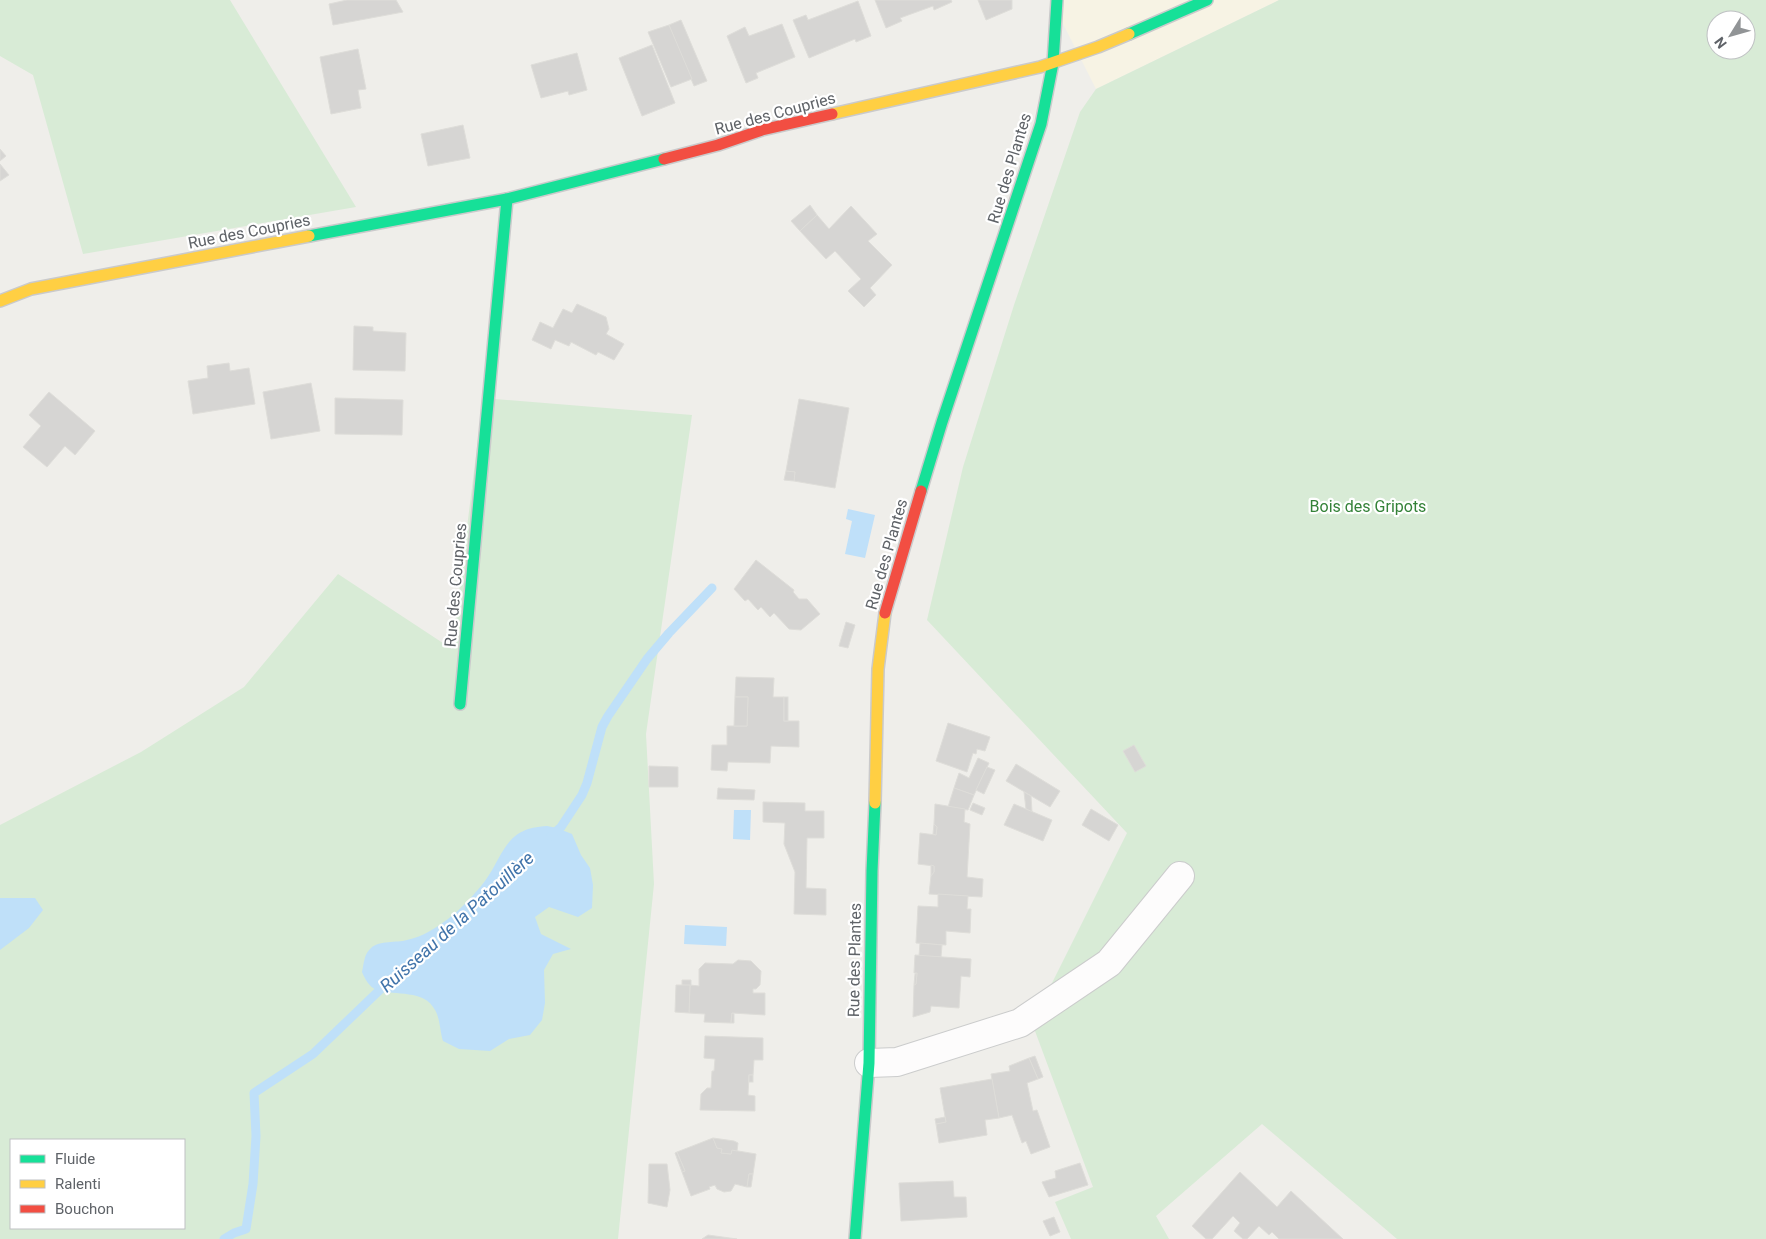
<svg xmlns="http://www.w3.org/2000/svg" width="1766" height="1239" viewBox="0 0 1766 1239" font-family="Roboto,sans-serif">
	<style>
		.commercial { fill: #f7f3e4 }
		.green { fill: #d8ebd6; fill-rule: evenodd }
		.water { fill: #bfe0f9 }
		.lines { fill: none; stroke-linecap: round; stroke-linejoin: round }
		.stream { stroke: #bfe0f9; stroke-width: 9 }
		.building { fill: #d6d5d3; stroke: #deddd9 }
		.street-casing { stroke: #cbcccc; stroke-width: 30 }
		.fast-casing { stroke: #cacacb; stroke-width: 14 }
		.slow-casing { stroke: #cacacb; stroke-width: 14 }
		.jam-casing { stroke: #cacacb; stroke-width: 14 }
		.street { stroke: #fdfcfc; stroke-width: 28 }
		.fast { stroke: #16e098; stroke-width: 11 }
		.slow { stroke: #ffcf43; stroke-width: 11 }
		.jam { stroke: #f24e42; stroke-width: 11 }
		.labels { text-anchor: middle; stroke-width: 4.5; stroke-linejoin: round; paint-order: stroke }
		.street-label { font-size: 16px; fill: #5f6368; stroke: #fff }
		.park-label { font-size: 16px; fill: #348238; stroke: #fff }
		.water-label { font-size: 18px; font-style: italic; fill: #4174aa; stroke: #fff }
	</style>
	<rect width="100%" height="100%" fill="#efeeea"/>
	<path class="commercial" d="M 1051,0 L 1279,0 L 1096,89 Z"/>
	<g class="green">
		<path d="M 0,0 L 230,0 L 356,207 L 83,254 L 33,75 L 0,56 Z"/>
		<path d="M 1279,0 L 1766,0 L 1766,1239 L 1397,1239 L 1262,1124 L 1156,1216 L 1169,1239 L 1071,1239 L 1055,1202 L 1093,1187 L 1032,1023 L 1127,833 L 927,620 L 963,467 L 1014,305 L 1080,112 L 1096,89 ZM 1716,20 L 1746,20 L 1746,50 L 1716,50 Z"/>
		<path d="M 483,398 L 692,415 L 646,734 L 654,884 L 618,1239 L 0,1239 L 0,825 L 141,752 L 244,687 L 338,574 L 452,649 ZM 11,1140 L 184,1140 L 184,1228 L 11,1228 Z"/>
	</g>
	<g class="water">
		<path d="M 848,509 L 875,515 L 865,558 L 845,554 L 852,521 L 846,519 Z"/>
		<path d="M 734,810 L 751,810 L 750,840 L 733,839 Z"/>
		<path d="M 547,826 L 557,828 L 572,834 L 581,855 L 590,868 L 593,885 L 592,908 L 578,917 L 549,907 L 535,917 L 541,934 L 571,949 L 553,954 L 544,970 L 545,1003 L 542,1020 L 530,1035 L 509,1039 L 490,1051 L 459,1049 L 443,1041 C 440,1032 440,1018 435,1010 C 424,989 396,996 377,990 C 369,987 365,979 362,972 C 364,963 364,954 371,948 C 380,940 396,943 407,940 C 422,937 436,928 448,919 C 462,908 474,895 485,881 C 505,853 505,828 547,826 Z"/>
		<path d="M 0,898 L 35,898 L 43,910 L 29,928 L 0,950 Z"/>
		<path d="M 685,925 L 727,927 L 726,946 L 684,944 Z"/>
	</g>
	<g class="lines">
		<g class="stream">
			<path d="M 551,836 L 561,827 L 582,795 L 587,783 L 602,727 L 608,716 L 647,659 L 669,633 L 712,588"/>
			<path d="M 224,1239 L 234,1233 L 246,1229 L 253,1184 L 256,1136 L 254,1093 L 313,1054 L 387,983"/>
		</g>
	</g>
	<g class="building">
		<path d="M 347,0 L 396,0 L 403,12 L 333,25 L 329,4 Z"/>
		<path d="M 875,0 L 951,0 L 952,2 L 934,10 L 933,6 L 900,18 L 902,21 L 886,28 Z"/>
		<path d="M 978,0 L 1012,0 L 1012,9 L 986,20 Z"/>
		<path d="M 858,1 L 871,36 L 856,42 L 855,39 L 809,58 L 793,20 L 806,15 L 808,20 Z"/>
		<path d="M 681,20 L 707,81 L 694,86 L 669,25 Z"/>
		<path d="M 782,24 L 795,57 L 756,73 L 758,78 L 746,83 L 727,36 L 745,27 L 749,36 Z"/>
		<path d="M 669,25 L 692,79 L 671,87 L 648,32 Z"/>
		<path d="M 652,45 L 675,103 L 642,116 L 619,58 Z"/>
		<path d="M 358,49 L 366,89 L 358,90 L 361,108 L 331,114 L 320,57 Z"/>
		<path d="M 577,53 L 587,90 L 569,95 L 568,91 L 541,98 L 531,65 Z"/>
		<path d="M 463,125 L 470,158 L 428,166 L 421,134 Z"/>
		<path d="M 0,149 L 6,156 L 0,161 Z"/>
		<path d="M 0,164 L 9,175 L 0,181 Z"/>
		<path d="M 810,205 L 817,215 L 800,231 L 791,221 Z"/>
		<path d="M 851,206 L 877,234 L 868,241 L 892,265 L 870,288 L 876,295 L 864,307 L 848,291 L 861,279 L 835,251 L 826,259 L 800,231 L 817,215 L 829,229 Z"/>
		<path d="M 577,304 L 606,317 L 609,329 L 606,334 L 624,344 L 614,360 L 598,352 L 596,355 L 571,342 L 569,346 L 555,340 L 551,349 L 532,340 L 540,322 L 553,328 L 563,309 L 572,313 Z"/>
		<path d="M 354,326 L 373,327 L 373,331 L 406,333 L 405,371 L 353,370 Z"/>
		<path d="M 229,363 L 230,371 L 249,368 L 255,404 L 193,414 L 188,381 L 208,378 L 207,366 Z"/>
		<path d="M 311,383 L 320,431 L 271,439 L 263,392 Z"/>
		<path d="M 49,392 L 95,431 L 75,455 L 65,446 L 47,467 L 23,447 L 41,426 L 29,415 Z"/>
		<path d="M 335,398 L 403,400 L 402,435 L 335,434 Z"/>
		<path d="M 799,399 L 849,408 L 835,488 L 794,481 L 795,472 L 786,471 Z"/>
		<path d="M 786,471 L 795,472 L 794,481 L 784,480 Z"/>
		<path d="M 756,560 L 794,590 L 793,592 L 799,599 L 807,599 L 820,614 L 801,630 L 789,629 L 774,613 L 770,617 L 761,607 L 758,610 L 748,599 L 745,601 L 734,589 Z"/>
		<path d="M 846,622 L 855,625 L 848,648 L 839,646 Z"/>
		<path d="M 736,677 L 774,678 L 773,697 L 784,697 L 784,721 L 799,721 L 799,747 L 771,746 L 770,763 L 728,762 L 727,771 L 711,770 L 712,745 L 727,745 L 727,726 L 747,726 L 748,697 L 735,697 Z"/>
		<path d="M 735,697 L 748,697 L 747,726 L 734,726 Z"/>
		<rect x="784" y="697" width="4" height="24"/>
		<path d="M 948,723 L 990,737 L 985,751 L 977,749 L 976,754 L 973,753 L 967,772 L 936,761 Z"/>
		<path d="M 1134,745 L 1146,766 L 1135,772 L 1123,751 Z"/>
		<path d="M 978,758 L 989,763 L 974,795 L 954,788 L 959,773 L 969,778 Z"/>
		<path d="M 1016,764 L 1060,791 L 1050,807 L 1006,781 Z"/>
		<path d="M 649,766 L 678,767 L 678,787 L 649,787 Z"/>
		<path d="M 987,767 L 995,770 L 984,794 L 976,790 Z"/>
		<path d="M 718,788 L 755,790 L 754,800 L 717,799 Z"/>
		<path d="M 954,788 L 974,795 L 968,810 L 948,807 Z"/>
		<path d="M 1024,792 L 1031,796 L 1032,812 L 1026,809 Z"/>
		<path d="M 763,802 L 805,803 L 805,811 L 824,811 L 824,838 L 807,838 L 806,888 L 826,889 L 826,915 L 794,914 L 795,872 L 784,844 L 785,823 L 763,822 Z"/>
		<path d="M 973,803 L 985,808 L 982,815 L 970,810 Z"/>
		<path d="M 935,804 L 965,809 L 964,822 L 970,824 L 967,877 L 983,879 L 982,897 L 929,894 L 931,876 L 934,872 L 934,866 L 918,864 L 920,833 L 936,835 L 937,827 L 934,824 Z"/>
		<path d="M 1014,804 L 1052,820 L 1043,841 L 1004,825 Z"/>
		<path d="M 1091,809 L 1118,825 L 1109,841 L 1082,825 Z"/>
		<path d="M 934,824 L 937,827 L 936,835 L 933,834 Z"/>
		<path d="M 931,865 L 934,866 L 934,872 L 931,876 Z"/>
		<path d="M 938,894 L 968,896 L 967,909 L 971,909 L 970,933 L 946,931 L 946,945 L 916,943 L 918,906 L 938,907 Z"/>
		<path d="M 920,943 L 942,945 L 941,957 L 919,956 Z"/>
		<path d="M 915,955 L 971,959 L 970,977 L 961,976 L 959,1008 L 931,1006 L 930,1012 L 913,1017 L 914,985 L 916,984 L 917,973 L 914,973 Z"/>
		<path d="M 738,960 L 751,961 L 761,971 L 760,985 L 756,989 L 753,989 L 753,993 L 765,993 L 765,1015 L 732,1013 L 731,1023 L 704,1022 L 705,1014 L 689,1013 L 690,985 L 699,986 L 699,969 L 705,963 L 733,964 Z"/>
		<path d="M 917,973 L 916,984 L 914,985 L 915,974 Z"/>
		<path d="M 682,980 L 691,980 L 691,986 L 682,985 Z"/>
		<path d="M 676,985 L 690,985 L 689,1013 L 675,1012 Z"/>
		<path d="M 732,1013 L 734,1014 L 734,1023 L 731,1023 Z"/>
		<path d="M 705,1036 L 763,1038 L 763,1060 L 754,1060 L 753,1075 L 749,1075 L 748,1095 L 755,1096 L 755,1111 L 700,1110 L 701,1094 L 707,1088 L 711,1088 L 712,1071 L 714,1071 L 715,1059 L 704,1058 Z"/>
		<path d="M 1035,1056 L 1043,1077 L 1038,1079 L 1029,1058 Z"/>
		<path d="M 1029,1058 L 1038,1079 L 1027,1083 L 1033,1111 L 1037,1110 L 1050,1147 L 1031,1154 L 1026,1141 L 1022,1143 L 1012,1115 L 999,1118 L 991,1074 L 1010,1071 L 1009,1066 Z"/>
		<rect x="749" y="1075" width="4" height="7"/>
		<path d="M 992,1079 L 999,1118 L 985,1120 L 987,1135 L 939,1143 L 936,1124 L 946,1122 L 940,1088 Z"/>
		<path d="M 945,1117 L 946,1122 L 936,1124 L 935,1119 Z"/>
		<path d="M 713,1138 L 717,1148 L 722,1149 L 721,1153 L 731,1154 L 732,1150 L 756,1154 L 753,1174 L 749,1174 L 747,1187 L 735,1184 L 731,1191 L 724,1192 L 717,1189 L 715,1185 L 709,1187 L 710,1189 L 691,1196 L 682,1172 L 685,1171 L 677,1152 Z"/>
		<path d="M 713,1138 L 734,1141 L 738,1143 L 737,1151 L 732,1150 L 731,1154 L 721,1153 L 722,1149 L 717,1148 Z"/>
		<path d="M 677,1152 L 685,1171 L 682,1172 L 675,1153 Z"/>
		<path d="M 1080,1163 L 1088,1185 L 1049,1197 L 1042,1182 L 1056,1178 L 1055,1171 Z"/>
		<path d="M 649,1164 L 667,1164 L 670,1190 L 667,1207 L 648,1203 Z"/>
		<path d="M 1240,1172 L 1277,1207 L 1291,1191 L 1343,1239 L 1279,1239 L 1272,1232 L 1269,1235 L 1259,1226 L 1247,1239 L 1243,1239 L 1234,1231 L 1240,1223 L 1233,1216 L 1212,1239 L 1206,1239 L 1192,1226 Z"/>
		<path d="M 749,1174 L 753,1174 L 751,1187 L 747,1187 Z"/>
		<path d="M 953,1181 L 954,1197 L 966,1197 L 967,1217 L 901,1221 L 899,1183 Z"/>
		<path d="M 1054,1217 L 1060,1232 L 1050,1236 L 1043,1221 Z"/>
		<path d="M 708,1235 L 737,1239 L 702,1239 Z"/>
	</g>
	<g class="lines">
		<defs>
			<path id="street" d="M 869,1063 L 897,1062 L 1020,1023 L 1109,963 L 1180,876"/>
			<g id="fast">
				<path d="M 1129,34 L 1207,0"/>
				<path d="M 309,236 L 507,199 L 664,159"/>
				<path d="M 921,491 L 942,422 L 1041,124 L 1053,63 L 1057,0"/>
				<path d="M 460,704 L 507,199"/>
				<path d="M 855,1239 L 869,1063 L 872,871 L 875,803"/>
			</g>
			<g id="slow">
				<path d="M 832,114 L 1040,67 L 1098,47 L 1129,34"/>
				<path d="M 0,301 L 31,289 L 309,236"/>
				<path d="M 875,803 L 878,669 L 885,613"/>
			</g>
			<g id="jam">
				<path d="M 664,159 L 718,145 L 762,130 L 832,114"/>
				<path d="M 885,613 L 921,491"/>
			</g>
		</defs>
		<use href="#street" class="street-casing"/>
		<use href="#fast" class="fast-casing"/>
		<use href="#slow" class="slow-casing"/>
		<use href="#jam" class="jam-casing"/>
		<use href="#street" class="street"/>
		<use href="#fast" class="fast"/>
		<use href="#slow" class="slow"/>
		<use href="#jam" class="jam"/>
	</g>
	<g class="labels">
		<g class="street-label">
			<text transform="translate(775 113) rotate(-15)" y="6">Rue des Coupries</text>
			<text transform="translate(1009 168) rotate(-73)" y="6">Rue des Plantes</text>
			<text transform="translate(249 231) rotate(-11)" y="6">Rue des Coupries</text>
			<text transform="translate(886 554) rotate(-74)" y="6">Rue des Plantes</text>
			<text transform="translate(455 585) rotate(-85)" y="6">Rue des Coupries</text>
			<text transform="translate(854 960) rotate(-89)" y="6">Rue des Plantes</text>
		</g>
		<g class="park-label">
			<text x="1368" y="512">Bois des Gripots</text>
		</g>
		<g class="water-label">
			<text transform="translate(457 922) rotate(-42)" y="6">Ruisseau de la Patouillère</text>
		</g>
	</g>
	<rect x="10" y="1139" width="175" height="90" fill="#ffffff" stroke="#bfc1c3"/>
	<rect x="20" y="1155" width="25" height="8" fill="#16e098" stroke="#bfc1c3"/>
	<text x="55" y="1164" font-size="15" fill="#5f6368">Fluide</text>
	<rect x="20" y="1180" width="25" height="8" fill="#ffcf43" stroke="#bfc1c3"/>
	<text x="55" y="1189" font-size="15" fill="#5f6368">Ralenti</text>
	<rect x="20" y="1205" width="25" height="8" fill="#f24e42" stroke="#bfc1c3"/>
	<text x="55" y="1214" font-size="15" fill="#5f6368">Bouchon</text>
	<g transform="translate(1731 35) rotate(233)"><circle r="24" fill="#ffffff" stroke="#bfc1c3"/>
	<path d="M0-4L9 19L0 12L-9 19Z" fill="#919496"/>
	<text y="-8" font-size="14" font-weight="bold" text-anchor="middle" fill="#5f6368">N</text>
	</g>
</svg>
